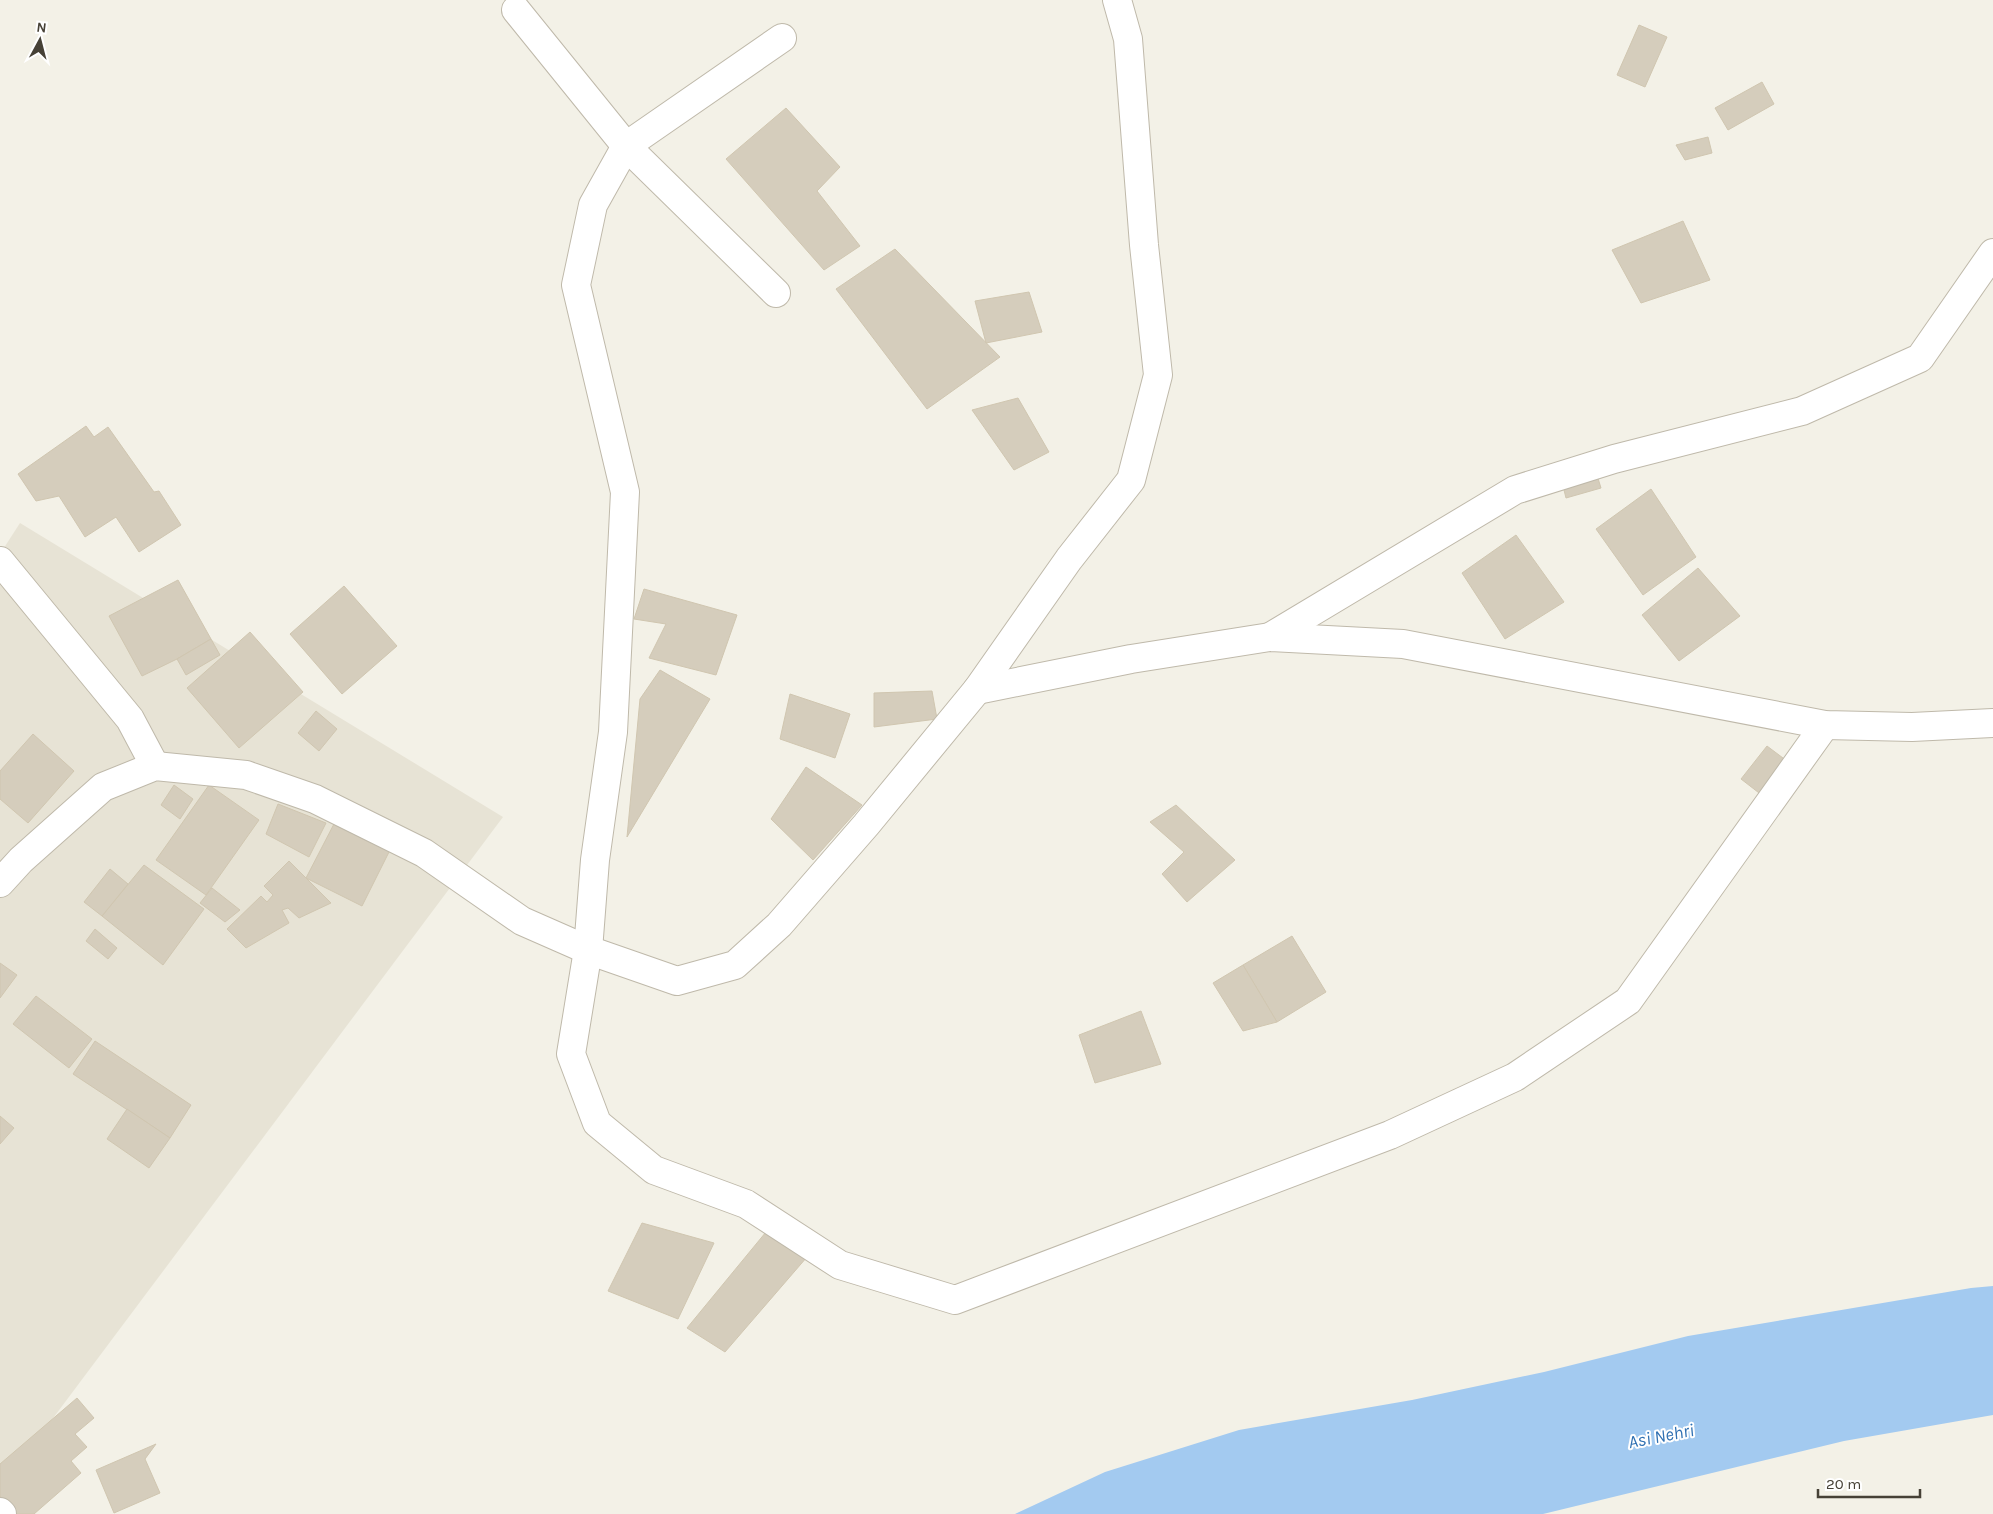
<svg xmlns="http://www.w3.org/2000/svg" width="1993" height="1514" viewBox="0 0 1993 1514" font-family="Karla,sans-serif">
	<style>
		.residential { fill: #e7e3d5 }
		.water { fill: #a3caf0 }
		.building { fill: #d5cdbc; stroke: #d0c6b0 }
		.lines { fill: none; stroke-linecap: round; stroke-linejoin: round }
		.minor-casing { stroke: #bfb9aa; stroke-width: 30 }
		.tertiary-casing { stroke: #bfb9aa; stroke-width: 30 }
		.minor { stroke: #fff; stroke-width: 28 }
		.tertiary { stroke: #fff; stroke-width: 28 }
		.labels { text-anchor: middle; stroke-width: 4; stroke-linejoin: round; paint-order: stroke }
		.water-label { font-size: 18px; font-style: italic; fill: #2f70b2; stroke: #fff }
	</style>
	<rect width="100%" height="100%" fill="#f3f1e7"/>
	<path class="residential" d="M 20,523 L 503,817 L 0,1489 L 0,554 Z"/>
	<path class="water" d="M 1993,1286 L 1993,1415 L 1844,1441 L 1543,1514 L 1015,1514 L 1105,1472 L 1239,1430 L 1412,1400 L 1544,1372 L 1688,1336 L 1971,1288 Z"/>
	<g class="building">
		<path d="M 1639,25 L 1667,37 L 1645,87 L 1617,75 Z"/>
		<path d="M 1762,82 L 1774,104 L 1728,130 L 1715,108 Z"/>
		<path d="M 786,108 L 840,167 L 817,191 L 860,246 L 824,270 L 726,159 Z"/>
		<path d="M 1708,137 L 1712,153 L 1685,160 L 1676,145 Z"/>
		<path d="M 1683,221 L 1710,280 L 1641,303 L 1612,250 Z"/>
		<path d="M 895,249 L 1000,357 L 927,409 L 836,289 Z"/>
		<path d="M 1029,292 L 1042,332 L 986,343 L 975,301 Z"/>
		<path d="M 1018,398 L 1049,452 L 1014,470 L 972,410 Z"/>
		<path d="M 86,426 L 94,437 L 108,427 L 154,492 L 159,491 L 181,525 L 139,552 L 116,517 L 85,537 L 59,496 L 36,501 L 18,474 Z"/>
		<path d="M 1596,472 L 1601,488 L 1566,498 L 1562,482 Z"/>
		<path d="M 1651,489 L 1696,557 L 1643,595 L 1596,529 Z"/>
		<path d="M 1516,535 L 1564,602 L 1505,639 L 1462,573 Z"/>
		<path d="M 1698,568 L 1740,616 L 1679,661 L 1642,615 Z"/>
		<path d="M 178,580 L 211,639 L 177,659 L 142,676 L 109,616 Z"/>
		<path d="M 344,586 L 397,646 L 342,694 L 290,634 Z"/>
		<path d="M 644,589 L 737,615 L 716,675 L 649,658 L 666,624 L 634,619 Z"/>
		<path d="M 250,632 L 303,692 L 239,748 L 187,688 Z"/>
		<path d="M 211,639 L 220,655 L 186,675 L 177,659 Z"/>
		<path d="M 660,670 L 710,699 L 627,837 L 640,699 Z"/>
		<path d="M 932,691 L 937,719 L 874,727 L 874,693 Z"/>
		<path d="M 790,694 L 850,714 L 835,758 L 780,739 Z"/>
		<path d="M 316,711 L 337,729 L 319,751 L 298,733 Z"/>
		<path d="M 33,734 L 74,771 L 28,823 L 0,799 L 0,771 Z"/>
		<path d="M 1767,746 L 1787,761 L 1763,796 L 1741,779 Z"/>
		<path d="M 806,767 L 862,805 L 813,860 L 771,819 Z"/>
		<path d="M 174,785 L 193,799 L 180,819 L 161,805 Z"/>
		<path d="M 209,785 L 259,820 L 206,895 L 156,860 Z"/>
		<path d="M 278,804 L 326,823 L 309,857 L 266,834 Z"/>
		<path d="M 1176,805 L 1235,860 L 1187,902 L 1162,874 L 1184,852 L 1150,822 Z"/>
		<path d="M 335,822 L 390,850 L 362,906 L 306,878 Z"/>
		<path d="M 289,861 L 331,903 L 299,918 L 288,908 L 282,910 L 289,923 L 246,948 L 227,929 L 261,896 L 267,902 L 273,895 L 264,886 Z"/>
		<path d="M 144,865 L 204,909 L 163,965 L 102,916 Z"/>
		<path d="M 110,869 L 128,884 L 102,916 L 84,902 Z"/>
		<path d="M 212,888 L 240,910 L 225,922 L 200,903 Z"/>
		<path d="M 95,929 L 117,948 L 108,959 L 86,941 Z"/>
		<path d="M 1292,936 L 1326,992 L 1277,1022 L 1243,965 Z"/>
		<path d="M 0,963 L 17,975 L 0,998 Z"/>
		<path d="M 1243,965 L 1277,1022 L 1243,1031 L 1213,983 Z"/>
		<path d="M 36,996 L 92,1039 L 69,1068 L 13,1024 Z"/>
		<path d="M 1141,1011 L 1161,1064 L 1095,1083 L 1079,1035 Z"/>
		<path d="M 95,1041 L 191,1105 L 170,1138 L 73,1074 Z"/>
		<path d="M 127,1109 L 170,1138 L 149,1168 L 107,1139 Z"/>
		<path d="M 0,1116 L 14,1128 L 0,1144 Z"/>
		<path d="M 642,1223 L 714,1243 L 678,1319 L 608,1291 Z"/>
		<path d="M 766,1232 L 807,1257 L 725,1352 L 687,1328 Z"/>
		<path d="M 77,1398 L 94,1418 L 75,1434 L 87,1447 L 71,1461 L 81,1473 L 34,1514 L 16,1514 L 0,1496 L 0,1464 Z"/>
		<path d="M 156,1444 L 145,1459 L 160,1493 L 114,1513 L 96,1470 Z"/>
	</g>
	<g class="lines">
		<defs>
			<g id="minor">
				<path d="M 516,10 L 626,146 L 776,293"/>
				<path d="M 782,38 L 626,146 L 593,205 L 576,285 L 625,492 L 613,732 L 595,860 L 588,950 L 571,1054 L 597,1123 L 654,1170 L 746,1204 L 840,1265 L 955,1300 L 1390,1135 L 1515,1077 L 1628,1001 L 1825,725"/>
				<path d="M 0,561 L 130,719 L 155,766"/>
				<path d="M 1270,637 L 1515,490 L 1614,459 L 1802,411 L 1920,358 L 1993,253"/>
				<path d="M 0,1512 L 2,1514"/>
			</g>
			<g id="tertiary">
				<path d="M 977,690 L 1131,659 L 1270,637 L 1403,644 L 1825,725 L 1912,727 L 1993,723"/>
				<path d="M 0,883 L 21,860 L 103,787 L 155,766 L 246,775 L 315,799 L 424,853 L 522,921 L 588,950 L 677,981 L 735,965 L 779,925 L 866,825 L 977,690 L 1069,559 L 1131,480 L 1158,375 L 1144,245 L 1128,39 L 1117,0"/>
			</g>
		</defs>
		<use href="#minor" class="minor-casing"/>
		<use href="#tertiary" class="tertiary-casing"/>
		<use href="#minor" class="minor"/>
		<use href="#tertiary" class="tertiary"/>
	</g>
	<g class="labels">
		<g class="water-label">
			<text transform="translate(1661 1436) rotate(-11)" y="6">Asi Nehri</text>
		</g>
	</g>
	<g transform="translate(40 40) rotate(7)" stroke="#ffffff" stroke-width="4" paint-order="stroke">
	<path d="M0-4L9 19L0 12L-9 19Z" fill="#464136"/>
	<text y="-8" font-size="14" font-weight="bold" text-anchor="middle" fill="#464136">N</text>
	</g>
	<path d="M1818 1489v8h102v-8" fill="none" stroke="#464136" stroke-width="2.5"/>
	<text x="1826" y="1489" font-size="15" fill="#464136" stroke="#ffffff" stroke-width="4" paint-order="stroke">20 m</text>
</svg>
